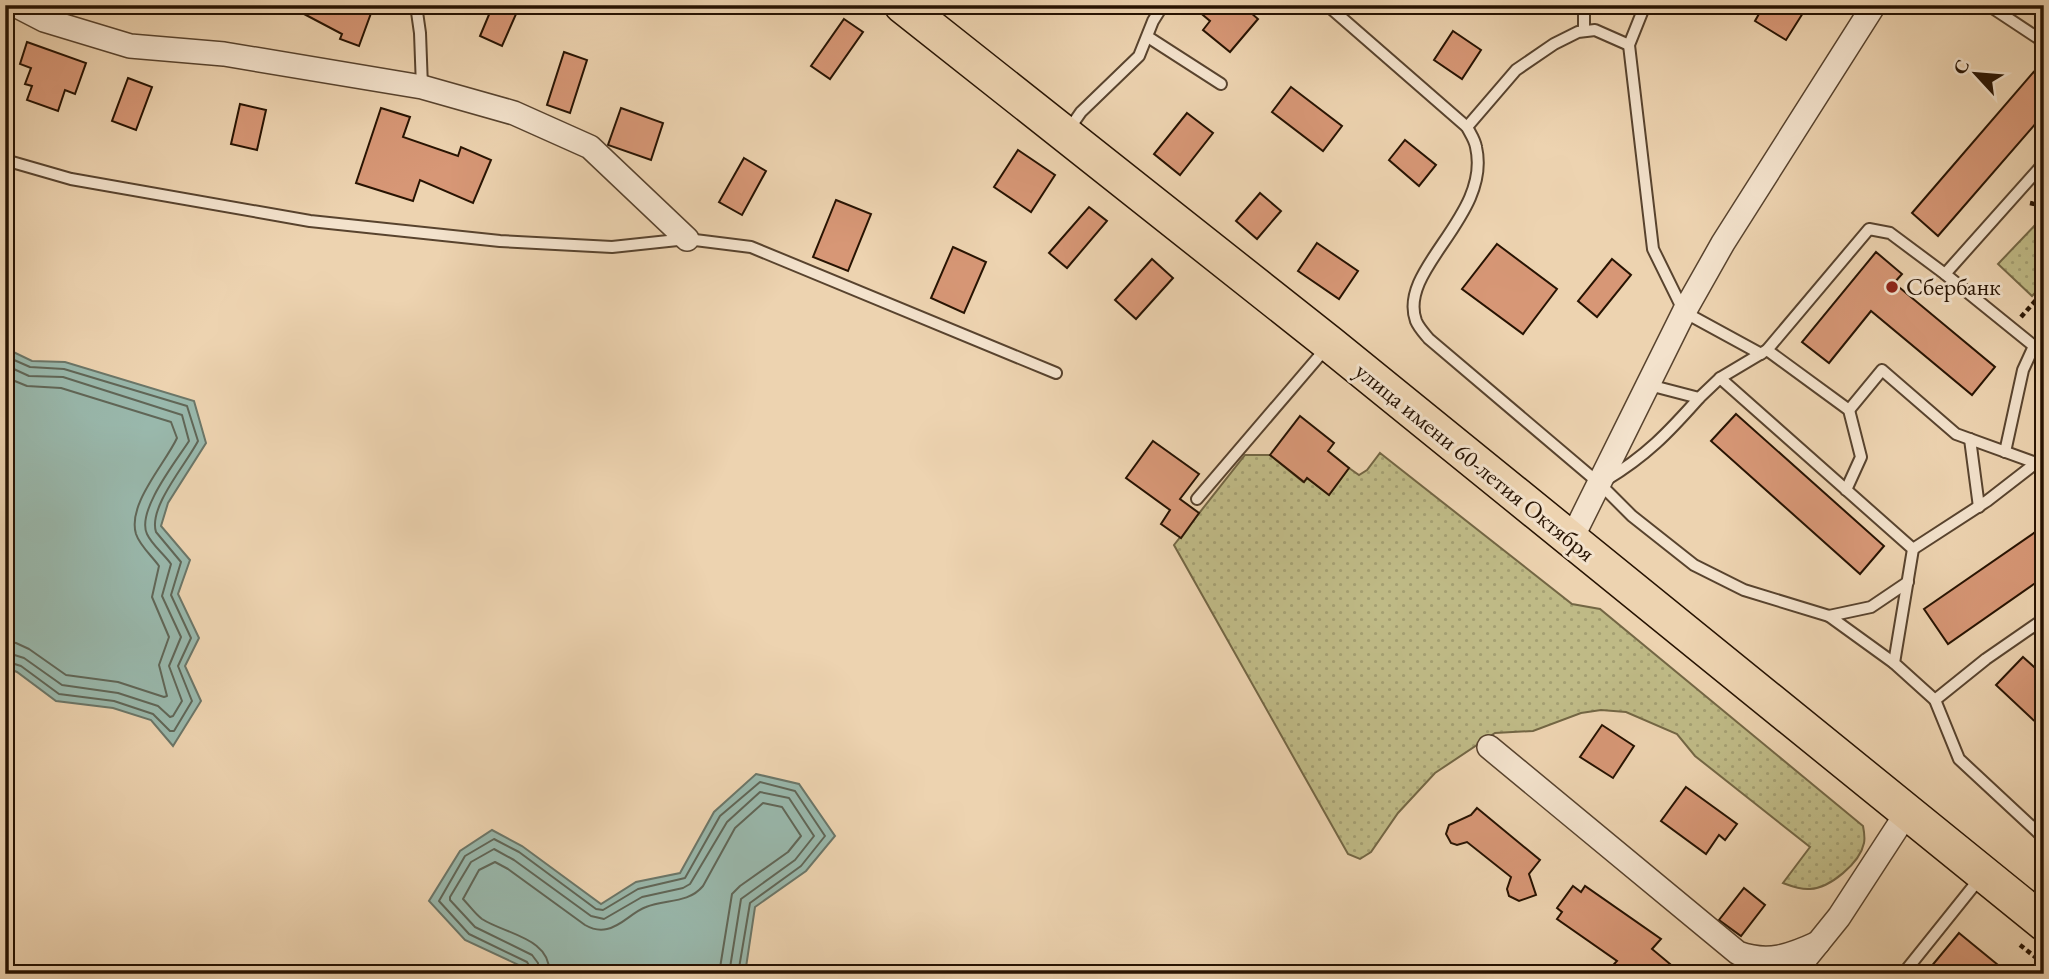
<svg xmlns="http://www.w3.org/2000/svg" width="2049" height="979" viewBox="0 0 2049 979" font-family="'EB Garamond',serif">
	<style>
		.green { fill: url(#green-dots); stroke: #736644; stroke-width: 2 }
		.water { fill: #99b8ac; stroke: #6b7668; stroke-width: 2 }
		.lines { fill: none; stroke-linecap: round; stroke-linejoin: round }
		.shore { stroke: #606657; stroke-width: 2 }
		.building { fill: #d79776; stroke: #271302; stroke-width: 2 }
		.lane-casing { stroke: #58432e; stroke-width: 14 }
		.street-casing { stroke: #58432e; stroke-width: 26 }
		.primary-casing { stroke: #271302; stroke-width: 38 }
		.path { stroke: #271302; stroke-width: 4.5; stroke-dasharray: 5 3.5; stroke-linecap: butt }
		.lane { stroke: #f3e2cc; stroke-width: 10 }
		.street { stroke: #f3e2cc; stroke-width: 23 }
		.primary { stroke: #edd3b0; stroke-width: 35 }
		.poi-dot { fill: #8f2418; stroke: #f3e2cc; stroke-width: 2.5 }
		.labels { text-anchor: middle; stroke-width: 6; stroke-linejoin: round; paint-order: stroke }
		.poi-label { font-size: 24px; fill: #271302; stroke: #f3e2cc; text-anchor: start }
		.street-label { font-size: 24px; fill: #271302; stroke: #f3e2cc }
	</style>
	<defs>
		<pattern id="green-dots" width="8" height="8" patternUnits="userSpaceOnUse" patternTransform="scale(1.75)"><rect width="8" height="8" fill="#bfba86"/><path d="M2 2h.1M6 6h.1" fill="none" stroke="#a49f72" stroke-width="1.8" stroke-linecap="round"/></pattern>
	</defs>
	<rect width="100%" height="100%" fill="#edd3b0"/>
	<filter id="stains"><feTurbulence type="fractalNoise" baseFrequency=".00286" numOctaves="4"/><feColorMatrix values="0 0 0 0 .2 0 0 0 0 .09 0 0 0 0 .02 0 0 0 .5 -.17"/></filter>
	<radialGradient id="worn" r=".72"><stop offset=".6" stop-color="#630" stop-opacity="0"/><stop offset="1" stop-color="#630" stop-opacity=".3"/></radialGradient>
	<g class="green">
		<path d="M 2038,222 L 2044,228 L 2044,284 L 2032,296 L 1998,264 Z"/>
		<path d="M 1380,453 L 1572,604 L 1600,609 L 1863,826 C 1864,831 1865,838 1864,843 C 1860,863 1830,888 1810,889 C 1801,890 1791,886 1783,883 L 1810,847 L 1695,756 L 1677,734 L 1626,712 L 1601,710 L 1581,713 L 1533,731 L 1495,733 L 1435,773 L 1398,813 L 1371,852 L 1360,859 L 1348,854 L 1174,545 L 1245,455 L 1270,455 L 1303,482 L 1307,478 L 1329,494 L 1349,468 L 1359,475 L 1367,470 Z"/>
	</g>
	<g class="water">
		<path d="M 5,348 L 32,361 L 65,362 L 194,401 L 206,443 L 168,503 L 161,526 L 190,560 L 178,594 L 199,638 L 185,666 L 201,701 L 173,746 L 151,720 L 113,708 L 56,701 L 17,672 L 5,667 Z"/>
		<path d="M 756,774 L 799,784 L 835,836 L 806,871 L 755,907 L 745,974 L 521,974 L 523,967 L 465,940 L 429,901 L 460,851 L 492,830 L 522,846 L 601,904 L 636,882 L 680,873 L 714,812 Z"/>
	</g>
	<g class="lines">
		<g class="shore">
			<path d="M 5,356 L 30,367 L 64,369 L 187,406 L 198,441 C 187,463 148,507 156,532 L 181,562 L 171,595 L 191,638 L 178,666 L 192,701 L 174,731 L 170,731 L 153,714 L 114,701 L 59,694 L 21,666 L 5,661"/>
			<path d="M 5,365 L 29,376 L 63,377 L 182,415 L 189,441 C 177,460 136,511 147,534 C 152,545 164,554 171,564 L 162,596 L 181,637 L 169,666 L 182,701 L 173,716 L 170,717 L 158,706 L 118,693 L 62,685 L 24,658 L 5,652"/>
			<path d="M 5,377 L 27,386 L 61,388 L 171,422 L 177,438 C 165,464 127,504 136,534 C 140,546 152,556 159,566 L 152,597 L 169,637 L 159,665 L 167,696 L 164,697 L 118,682 L 66,675 L 29,649 L 16,643 L 5,641"/>
			<path d="M 528,974 L 530,967 L 527,962 L 469,934 L 439,901 L 465,856 L 494,839 L 519,852 L 596,909 L 603,910 L 638,889 L 685,878 L 720,816 L 760,782 L 795,791 L 825,836 L 801,866 L 750,903 L 738,974"/>
			<path d="M 538,974 L 538,963 L 532,955 L 475,927 L 450,900 L 450,897 L 471,862 L 494,849 L 514,860 L 591,916 L 604,919 L 642,897 L 683,888 L 690,884 L 727,822 L 760,792 L 789,798 L 814,836 L 795,860 L 741,899 L 729,974"/>
			<path d="M 549,974 C 552,938 505,934 482,919 C 475,914 469,905 463,899 L 479,870 L 495,862 L 508,869 L 585,925 C 592,929 599,931 607,929 C 622,926 632,912 646,907 C 665,899 688,904 703,886 L 735,828 L 763,803 L 782,807 L 801,836 L 788,852 L 740,886 L 732,894 L 719,974"/>
		</g>
	</g>
	<g class="building">
		<path d="M 287,5 L 374,5 L 359,46 L 340,39 L 342,34 Z"/>
		<path d="M 493,5 L 520,5 L 502,46 L 480,36 Z"/>
		<path d="M 1191,5 L 1242,5 L 1258,19 L 1230,52 L 1203,30 L 1210,21 Z"/>
		<path d="M 1764,5 L 1808,5 L 1786,40 L 1755,21 Z"/>
		<path d="M 844,19 L 863,32 L 830,79 L 811,66 Z"/>
		<path d="M 1453,31 L 1481,50 L 1462,79 L 1434,60 Z"/>
		<path d="M 27,42 L 86,63 L 75,94 L 65,90 L 58,111 L 27,100 L 32,86 L 25,84 L 31,68 L 20,64 Z"/>
		<path d="M 564,52 L 587,60 L 570,113 L 547,105 Z"/>
		<path d="M 2044,60 L 2044,114 L 1938,236 L 1912,213 Z"/>
		<path d="M 128,78 L 152,87 L 136,130 L 112,121 Z"/>
		<path d="M 1291,87 L 1342,126 L 1323,151 L 1272,112 Z"/>
		<path d="M 240,104 L 266,110 L 257,150 L 231,144 Z"/>
		<path d="M 381,108 L 410,117 L 403,137 L 458,156 L 461,147 L 491,160 L 473,203 L 420,180 L 413,201 L 356,183 Z"/>
		<path d="M 621,108 L 663,123 L 651,160 L 608,145 Z"/>
		<path d="M 1187,113 L 1213,133 L 1180,175 L 1154,154 Z"/>
		<path d="M 1405,140 L 1436,165 L 1419,186 L 1389,160 Z"/>
		<path d="M 1018,150 L 1055,175 L 1031,212 L 994,187 Z"/>
		<path d="M 744,158 L 766,171 L 742,215 L 719,202 Z"/>
		<path d="M 1260,193 L 1281,211 L 1257,239 L 1236,221 Z"/>
		<path d="M 836,200 L 871,214 L 848,271 L 813,257 Z"/>
		<path d="M 1089,207 L 1107,221 L 1067,268 L 1049,253 Z"/>
		<path d="M 1317,243 L 1358,271 L 1339,299 L 1298,271 Z"/>
		<path d="M 1497,244 L 1557,289 L 1523,334 L 1462,289 Z"/>
		<path d="M 953,247 L 986,262 L 964,313 L 931,298 Z"/>
		<path d="M 1876,252 L 1902,274 L 1894,283 L 1995,367 L 1972,395 L 1871,311 L 1829,363 L 1802,342 Z"/>
		<path d="M 1152,259 L 1173,278 L 1136,319 L 1115,300 Z"/>
		<path d="M 1612,259 L 1631,275 L 1597,317 L 1578,301 Z"/>
		<path d="M 1736,414 L 1884,546 L 1860,574 L 1711,441 Z"/>
		<path d="M 1300,416 L 1334,443 L 1328,451 L 1349,468 L 1329,495 L 1307,478 L 1304,482 L 1270,455 Z"/>
		<path d="M 1153,441 L 1199,474 L 1180,499 L 1199,513 L 1181,538 L 1161,524 L 1170,510 L 1126,478 Z"/>
		<path d="M 2044,526 L 2044,577 L 1948,644 L 1924,609 Z"/>
		<path d="M 2023,657 L 2044,676 L 2044,730 L 1996,685 Z"/>
		<path d="M 1602,725 L 1634,746 L 1613,778 L 1580,757 Z"/>
		<path d="M 1686,787 L 1737,824 L 1725,840 L 1719,835 L 1706,854 L 1661,821 Z"/>
		<path d="M 1477,808 L 1540,860 L 1529,874 L 1536,895 L 1519,901 L 1509,896 L 1507,889 L 1511,877 L 1467,842 L 1457,845 L 1451,843 L 1446,834 L 1449,825 L 1471,815 Z"/>
		<path d="M 1573,886 L 1581,892 L 1585,886 L 1661,939 L 1652,949 L 1682,974 L 1605,974 L 1617,961 L 1557,919 L 1562,912 L 1557,908 Z"/>
		<path d="M 1744,888 L 1765,905 L 1741,936 L 1719,920 Z"/>
		<path d="M 1959,933 L 2009,974 L 1925,974 Z"/>
	</g>
	<g class="lines">
		<defs>
			<g id="lane">
				<path d="M 416,5 L 420,33 L 422,87"/>
				<path d="M 1327,5 L 1467,127 C 1470,133 1475,140 1476,147 C 1492,216 1397,269 1416,321 C 1419,328 1424,333 1429,339 L 1600,484 L 1632,516 L 1694,565 L 1744,590 L 1829,616"/>
				<path d="M 1645,5 L 1629,45 L 1653,249 L 1684,312 L 1761,354"/>
				<path d="M 1988,5 L 2044,42"/>
				<path d="M 1584,31 L 1584,5"/>
				<path d="M 1148,37 L 1221,84"/>
				<path d="M 1467,127 L 1516,70 L 1554,44 L 1578,32 L 1595,30 L 1629,45"/>
				<path d="M 1067,132 L 1081,112 L 1139,56 L 1153,21 L 1163,5"/>
				<path d="M 5,160 L 71,179 L 310,221 L 500,241 L 612,247 L 687,239 L 751,247 L 1056,373"/>
				<path d="M 2044,163 L 1945,274 L 2034,346 L 2044,337"/>
				<path d="M 1767,350 L 1849,410 L 1861,457 L 1846,490"/>
				<path d="M 1720,378 L 1913,549 L 1894,663 L 1935,700 L 1959,759 L 2044,838"/>
				<path d="M 1649,385 L 1699,398 L 1720,378 L 1767,350 L 1869,229 L 1890,233 L 1945,274"/>
				<path d="M 1849,410 L 1882,370 L 1956,434 L 2036,463 L 2044,462"/>
				<path d="M 1970,439 L 1979,507"/>
				<path d="M 2005,452 L 2023,370 L 2034,346"/>
				<path d="M 1606,480 C 1646,456 1668,433 1699,398"/>
				<path d="M 1197,499 L 1327,347"/>
				<path d="M 1913,549 L 1987,501 L 2036,463"/>
				<path d="M 1894,663 L 1829,616 L 1871,607 L 1908,582"/>
				<path d="M 1935,700 L 1986,659 L 2038,623 L 2044,633"/>
				<path d="M 1903,974 L 1980,878"/>
			</g>
			<g id="street">
				<path d="M 15,5 L 44,20 L 130,46 L 224,54 L 422,87 L 514,113 L 590,147 L 687,239"/>
				<path d="M 1571,540 L 1684,312 L 1723,243 L 1874,5"/>
				<path d="M 1489,747 L 1738,953 C 1768,964 1790,956 1818,943"/>
				<path d="M 1793,974 L 1839,917 L 1908,811"/>
			</g>
			<path id="primary" d="M 902,5 L 1330,344 L 2044,923"/>
		</defs>
		<use href="#lane" class="lane-casing"/>
		<use href="#street" class="street-casing"/>
		<use href="#primary" class="primary-casing"/>
		<g class="path">
			<path d="M 2030,203 L 2039,205 L 2044,211"/>
			<path d="M 2021,317 L 2044,291"/>
			<path d="M 2020,945 L 2044,964"/>
		</g>
		<use href="#lane" class="lane"/>
		<use href="#street" class="street"/>
		<use href="#primary" class="primary"/>
	</g>
	<circle class="poi-dot" cx="1892" cy="287" r="7"/>
	<g class="labels">
		<g class="poi-label">
			<text x="1906" y="295">Сбербанк</text>
		</g>
		<g class="street-label">
			<text transform="translate(1475 462) rotate(39)" y="8">улица имени 60-летия Октября</text>
		</g>
	</g>
	<rect width="2049" height="979" fill="none" stroke="#edd3b0" stroke-width="28"/>
	<rect x="7" y="7" width="2035" height="965" fill="none" stroke="#271302" stroke-width="3.5"/>
	<rect x="14" y="14" width="2021" height="951" fill="none" stroke="#271302" stroke-width="2"/>
	<g transform="translate(1976 74) rotate(296)" stroke="#f3e2cc" stroke-width="5" paint-order="stroke">
	<path d="M0-5L12 26L0 18L-12 26Z" fill="#271302"/>
	<text y="-10" font-size="19" font-weight="bold" text-anchor="middle" fill="#271302">С</text>
	</g>
	<rect width="100%" height="100%" filter="url(#stains)"/>
	<rect width="100%" height="100%" fill="url(#worn)"/>
</svg>
